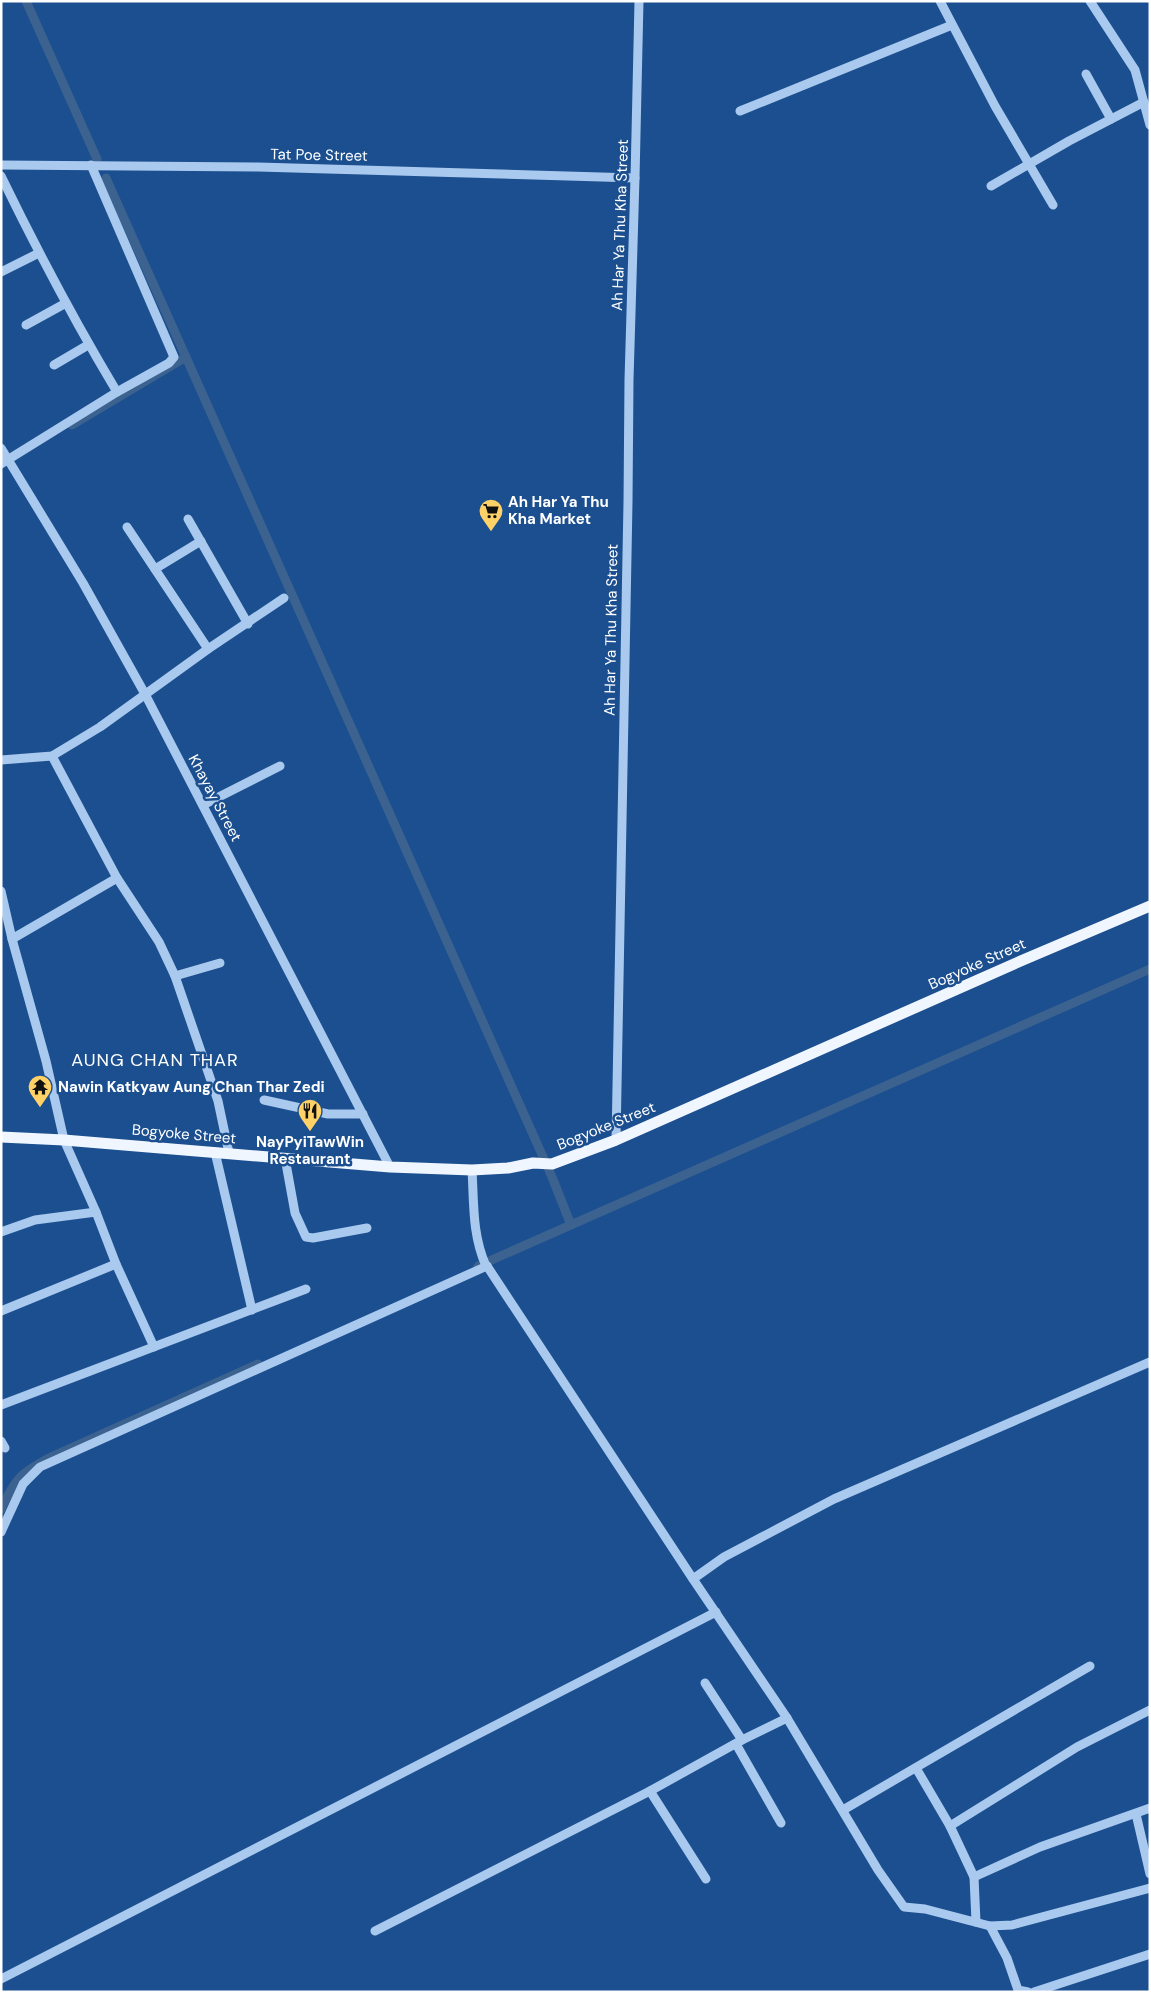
<svg xmlns="http://www.w3.org/2000/svg" width="1151" height="1993" viewBox="0 0 1151 1993" font-family="'DM Sans',sans-serif">
	<style>
		.lines { fill: none; stroke-linecap: round; stroke-linejoin: round }
		.canal { stroke: #3c6290; stroke-width: 9 }
		.minor { stroke: #a9c9ee; stroke-width: 9 }
		.major { stroke: #f0f6ff; stroke-width: 11 }
		.labels { text-anchor: middle; stroke-width: 5; stroke-linejoin: round; paint-order: stroke }
		.street-label { font-size: 15px; fill: #fff; stroke: #1b4f8f }
		.poi-label { font-size: 15px; font-weight: bold; fill: #fff; stroke: #1b4f8f; text-anchor: start }
		.quarter-label { font-size: 18px; letter-spacing: 1px; fill: #fff; stroke: #1b4f8f }
	</style>
	<rect width="100%" height="100%" fill="#1b4f8f"/>
	<g class="lines">
		<g class="canal">
			<path d="M 26,1 L 97,159"/>
			<path d="M 106,178 L 552,1177 L 571,1225"/>
			<path d="M 72,425 L 186,357"/>
			<path d="M 478,1266 L 1150,969"/>
			<path d="M 1,1509 C 16,1477 22,1472 53,1456 L 258,1364"/>
		</g>
		<g class="minor">
			<path d="M 940,1 L 995,106 L 1053,205"/>
			<path d="M 1090,1 L 1135,70 L 1150,125"/>
			<path d="M 1086,74 L 1111,119"/>
			<path d="M 740,111 L 952,25"/>
			<path d="M 1,165 L 258,167 L 635,178"/>
			<path d="M 1,176 C 37,250 75,322 117,392"/>
			<path d="M 991,186 L 1069,141 L 1144,102"/>
			<path d="M 1,272 L 39,253"/>
			<path d="M 26,325 L 66,303"/>
			<path d="M 54,365 L 88,345"/>
			<path d="M 1,448 L 83,583 L 145,694 L 390,1167"/>
			<path d="M 1,464 L 117,392 L 169,363 L 174,357 L 91,165"/>
			<path d="M 188,519 L 248,624"/>
			<path d="M 127,527 L 208,649"/>
			<path d="M 155,569 L 201,541"/>
			<path d="M 52,756 L 117,878 L 159,942 L 175,976 L 218,1101 L 229,1153"/>
			<path d="M 1,760 L 52,756 L 100,727 L 208,649 L 284,598"/>
			<path d="M 203,805 L 280,766"/>
			<path d="M 1,891 L 12,939 L 46,1061 L 64,1140 L 96,1212 L 116,1264 L 1,1311"/>
			<path d="M 12,939 L 117,878"/>
			<path d="M 175,976 L 220,963"/>
			<path d="M 264,1100 L 328,1114 L 363,1114"/>
			<path d="M 616,1140 L 628,502 L 629,380 L 635,178 L 639,1"/>
			<path d="M 215,1152 L 252,1310"/>
			<path d="M 285,1158 L 295,1213 L 306,1237 L 313,1238 L 367,1228"/>
			<path d="M 472,1170 C 474,1203 472,1235 486,1266 L 487,1266"/>
			<path d="M 1,1232 L 35,1220 L 96,1212"/>
			<path d="M 116,1264 L 154,1347"/>
			<path d="M 487,1266 L 693,1579 L 787,1718 L 878,1870 L 904,1907 L 925,1909 L 990,1926 L 1012,1925 L 1150,1888"/>
			<path d="M 1,1405 L 306,1289"/>
			<path d="M 1,1441 L 5,1448"/>
			<path d="M 1,1532 L 23,1484 L 40,1467 L 487,1266"/>
			<path d="M 693,1579 L 724,1557 L 834,1499 L 1150,1362"/>
			<path d="M 705,1683 L 742,1740"/>
			<path d="M 736,1744 L 781,1823"/>
			<path d="M 916,1768 L 950,1826 L 974,1877 L 976,1922"/>
			<path d="M 650,1791 L 706,1879"/>
			<path d="M 843,1810 L 1090,1666"/>
			<path d="M 1136,1814 L 1150,1874"/>
			<path d="M 950,1826 L 1077,1747 L 1150,1710"/>
			<path d="M 974,1877 L 1040,1847 L 1150,1808"/>
			<path d="M 990,1926 L 1007,1958 L 1018,1990 L 1028,1992"/>
			<path d="M 375,1931 L 650,1791 L 742,1740 L 787,1718"/>
			<path d="M 1,1979 L 716,1612"/>
			<path d="M 1034,1992 L 1150,1954"/>
		</g>
		<path class="major" d="M 1,1137 L 64,1140 L 390,1167 L 472,1170 L 508,1168 L 533,1163 L 552,1164 L 616,1140 L 1023,960 L 1150,906"/>
	</g>
	<defs>
		<symbol id="supermarket-pin" viewBox="-11 -11 22 30"><path d="M0 17L-7.5 6A9.5 9.5 0 1 1 7.5 6Z" fill="#ffd166" stroke="#1b4f8f"/><path d="M-6-5.5h2.5l.6 2H6L4.5 2H-2.5L-4.4-4H-6ZM-1.5 3.2a1.3 1.3 0 1 0 .1 0ZM3 3.2a1.3 1.3 0 1 0 .1 0Z" fill="#111"/></symbol>
		<symbol id="temple-pin" viewBox="-11 -11 22 30"><path d="M0 17L-7.5 6A9.5 9.5 0 1 1 7.5 6Z" fill="#ffd166" stroke="#1b4f8f"/><path d="M0-6L5-2H3V0L6.5 2.5H4V6H1.5V3h-3V6H-4V2.5H-6.5L-3 0V-2H-5Z" fill="#111"/></symbol>
		<symbol id="restaurant-pin" viewBox="-11 -11 22 30"><path d="M0 17L-7.5 6A9.5 9.5 0 1 1 7.5 6Z" fill="#ffd166" stroke="#1b4f8f"/><path d="M-5-6h1v4h1v-4h1v4h1v-4h1v5L-1.5 .5V6h-2V.5L-5-1ZM5-6V6H3V1.5H1.5Q1.5-4 5-6Z" fill="#111"/></symbol>
	</defs>
	<g fill-rule="evenodd">
		<use href="#supermarket-pin" x="477" y="497" width="28" height="38"/>
		<use href="#temple-pin" x="26" y="1073" width="28" height="38"/>
		<use href="#restaurant-pin" x="296" y="1097" width="28" height="38"/>
	</g>
	<g class="labels">
		<g class="street-label">
			<text transform="translate(319 155) rotate(1)" y="5">Tat Poe Street</text>
			<text transform="translate(620 225) rotate(-88)" y="5">Ah Har Ya Thu Kha Street</text>
			<text transform="translate(611 630) rotate(-89)" y="5">Ah Har Ya Thu Kha Street</text>
			<text transform="translate(215 798) rotate(62)" y="5">Khayay Street</text>
			<text transform="translate(977 964) rotate(-24)" y="5">Bogyoke Street</text>
			<text transform="translate(606 1126) rotate(-22)" y="5">Bogyoke Street</text>
			<text transform="translate(184 1134) rotate(5)" y="5">Bogyoke Street</text>
		</g>
		<g class="poi-label">
			<text x="508" y="507">Ah Har Ya Thu<tspan x="508" dy="17">Kha Market</tspan></text>
			<text x="58" y="1092">Nawin Katkyaw Aung Chan Thar Zedi</text>
			<text x="310" y="1147" text-anchor="middle">NayPyiTawWin<tspan x="310" dy="17">Restaurant</tspan></text>
		</g>
		<g class="quarter-label">
			<text x="155" y="1066">AUNG CHAN THAR</text>
		</g>
	</g>
	<rect width="1151" height="1993" fill="none" stroke="#ffffff" stroke-width="5"/>
</svg>
